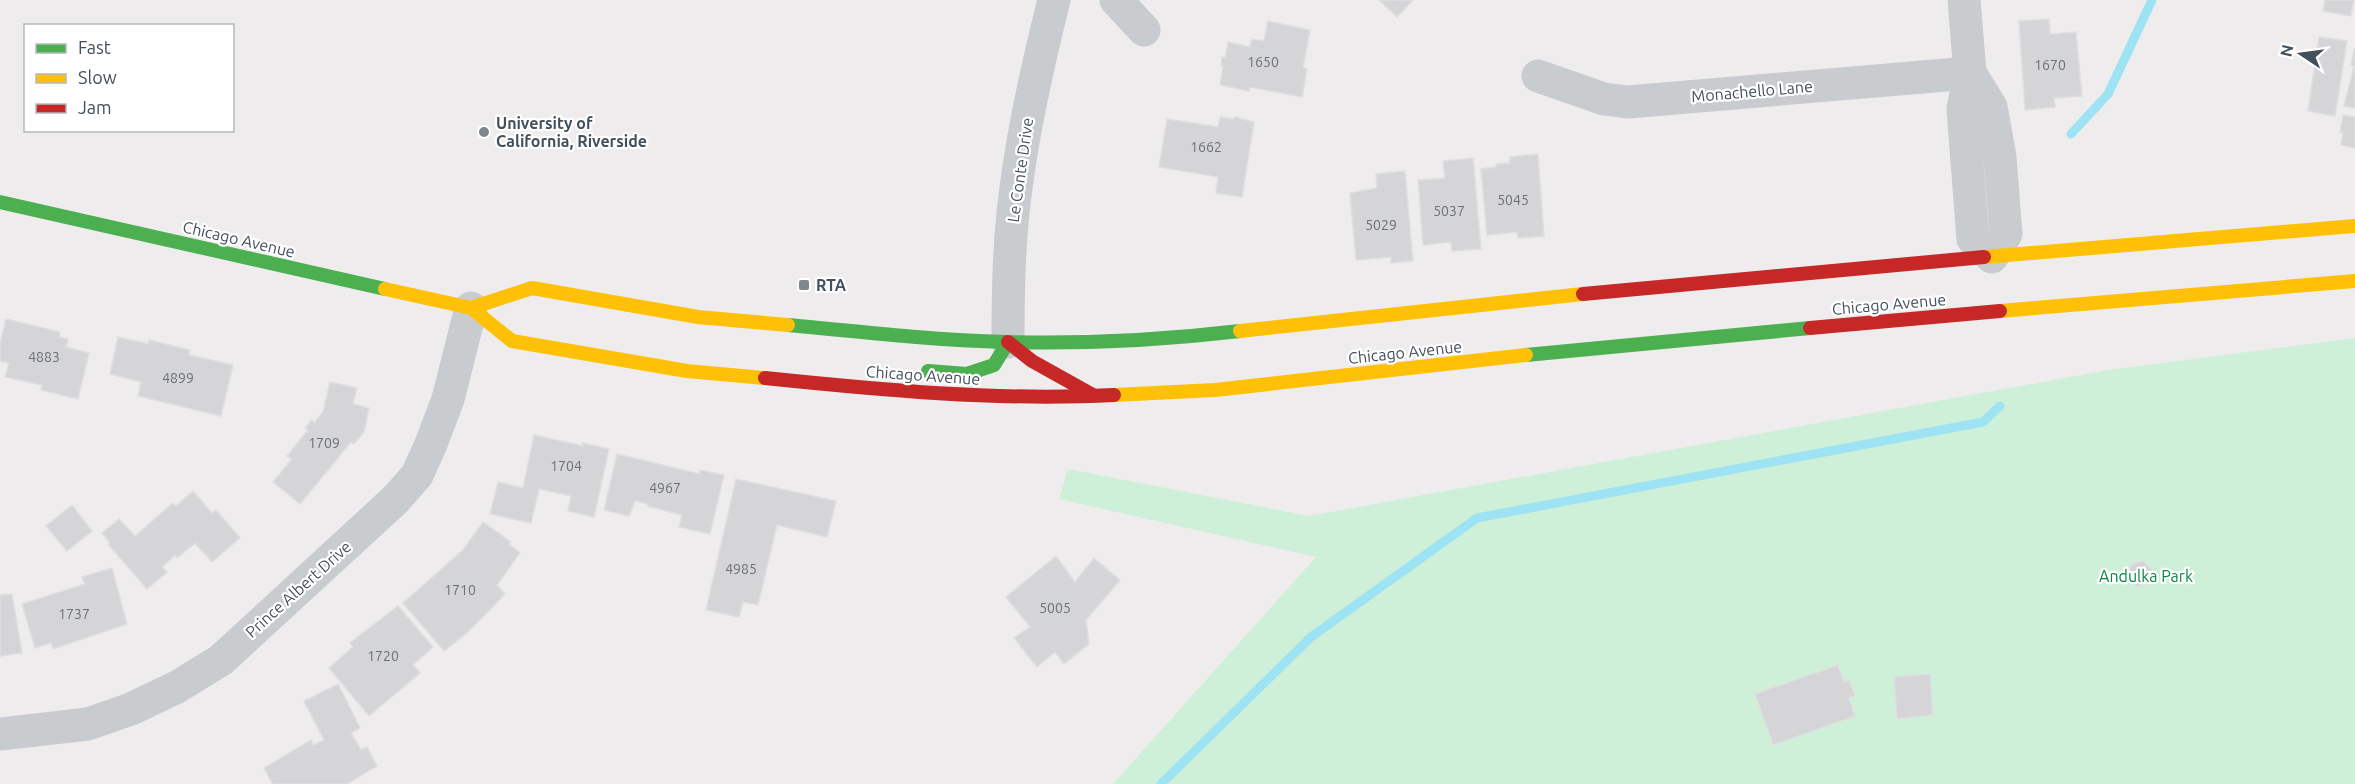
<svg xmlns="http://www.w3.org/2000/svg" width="2355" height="784" viewBox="0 0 2355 784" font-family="Ubuntu,sans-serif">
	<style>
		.green { fill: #cef0d9 }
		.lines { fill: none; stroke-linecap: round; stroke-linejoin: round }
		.stream { stroke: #9de3f3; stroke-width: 9 }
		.building { fill: #d5d4d7; stroke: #dfdee0; stroke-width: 1.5 }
		.street { stroke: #c8cccf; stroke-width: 33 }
		.fast { stroke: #4caf50; stroke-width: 14 }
		.slow { stroke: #ffc107; stroke-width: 14 }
		.jam { stroke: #c62828; stroke-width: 14 }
		.poi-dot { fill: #7e878e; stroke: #fff; stroke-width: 2 }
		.labels { text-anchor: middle; stroke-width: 4.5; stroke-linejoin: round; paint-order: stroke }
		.number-label { font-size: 14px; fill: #68727b }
		.street-label { font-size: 16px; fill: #42505b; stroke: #fff }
		.poi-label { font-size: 16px; font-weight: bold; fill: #42505b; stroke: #fff; text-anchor: start }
		.park-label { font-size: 16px; fill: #0b8445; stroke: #fff }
	</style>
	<rect width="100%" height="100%" fill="#eeecec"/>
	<path class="green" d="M 2355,338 L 2355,784 L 1113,784 L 1316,557 L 1059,499 L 1068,469 L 1309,516 L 2108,370 Z"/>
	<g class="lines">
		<g class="stream">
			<path d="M 2071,134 L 2108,94 L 2152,0"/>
			<path d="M 1161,784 L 1311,637 L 1477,518 L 1983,422 L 2000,406"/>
		</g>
	</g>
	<g class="building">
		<path d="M 1379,0 L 1413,0 L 1397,17 Z"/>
		<path d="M 2325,0 L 2354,0 L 2351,16 L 2323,11 Z"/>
		<path d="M 2049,19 L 2050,34 L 2076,32 L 2082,96 L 2054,98 L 2055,107 L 2025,110 L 2019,21 Z"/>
		<path d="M 1268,21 L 1310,30 L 1303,68 L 1307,69 L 1302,97 L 1250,87 L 1249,91 L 1220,85 L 1223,66 L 1221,66 L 1222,57 L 1225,58 L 1228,42 L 1250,47 L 1252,39 L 1264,41 Z"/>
		<path d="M 2319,37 L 2347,41 L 2335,116 L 2308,111 Z"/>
		<path d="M 2354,49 L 2355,49 L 2355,108 L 2344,106 L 2354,66 L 2351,66 Z"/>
		<path d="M 2343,115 L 2355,117 L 2355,148 L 2341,145 L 2343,133 L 2340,133 Z"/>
		<path d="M 1220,117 L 1234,119 L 1235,117 L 1254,122 L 1242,197 L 1216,193 L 1218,177 L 1159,167 L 1167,119 L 1218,127 Z"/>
		<path d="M 1538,154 L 1544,236 L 1518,238 L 1517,232 L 1487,235 L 1481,169 L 1496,167 L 1496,164 L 1510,163 L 1510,157 Z"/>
		<path d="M 1473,158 L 1481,249 L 1452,251 L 1451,242 L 1423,245 L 1418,180 L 1445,178 L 1443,161 Z"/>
		<path d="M 1405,171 L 1413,261 L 1391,263 L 1391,257 L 1356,260 L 1350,193 L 1377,188 L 1376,174 Z"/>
		<path d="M 6,319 L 60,332 L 59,337 L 68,339 L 66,347 L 89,353 L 78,399 L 41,390 L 42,385 L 5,377 L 9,363 L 0,361 L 0,344 Z"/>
		<path d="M 118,337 L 149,344 L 149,340 L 190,350 L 189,355 L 233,365 L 221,416 L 138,396 L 141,382 L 110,374 Z"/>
		<path d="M 330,382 L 357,388 L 353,404 L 369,408 L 364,432 L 354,444 L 351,442 L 300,504 L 273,482 L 292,459 L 287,456 L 308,430 L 305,428 L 312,420 L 314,423 L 323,412 Z"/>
		<path d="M 534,435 L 583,446 L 583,443 L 609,449 L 594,517 L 568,511 L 571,496 L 539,489 L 531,523 L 490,514 L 498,482 L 523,488 Z"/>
		<path d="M 617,454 L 700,474 L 700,470 L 724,475 L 710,534 L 679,527 L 682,515 L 647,506 L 648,504 L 635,501 L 629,516 L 604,510 Z"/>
		<path d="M 736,479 L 836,501 L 827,537 L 777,525 L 758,605 L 743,602 L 739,617 L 706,610 Z"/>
		<path d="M 193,491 L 212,513 L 216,510 L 240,538 L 212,562 L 195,543 L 177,558 L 175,555 L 162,567 L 167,572 L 147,589 L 108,544 L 110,543 L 102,533 L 119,519 L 135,536 L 173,503 L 176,506 Z"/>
		<path d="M 72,505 L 92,531 L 67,551 L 46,526 Z"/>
		<path d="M 483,522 L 511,542 L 509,544 L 520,553 L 497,585 L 505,594 L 467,633 L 444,651 L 403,603 L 463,550 Z"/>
		<path d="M 1056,556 L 1075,582 L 1094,558 L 1120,580 L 1086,620 L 1089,644 L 1064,664 L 1055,652 L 1037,667 L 1014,638 L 1030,627 L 1006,597 Z"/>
		<path d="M 2143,561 L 2153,571 L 2149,584 L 2136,586 L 2127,576 L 2132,564 Z"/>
		<path d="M 112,568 L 127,624 L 53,649 L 51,643 L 35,648 L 22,604 L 85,584 L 82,577 Z"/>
		<path d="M 12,594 L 22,653 L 0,656 L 0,595 Z"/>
		<path d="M 398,606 L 433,647 L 413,665 L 420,673 L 369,716 L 329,668 L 353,647 L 350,643 Z"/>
		<path d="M 1838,665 L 1844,682 L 1849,680 L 1855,696 L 1849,698 L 1855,716 L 1773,745 L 1755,694 Z"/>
		<path d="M 1930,674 L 1933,715 L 1897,719 L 1894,677 Z"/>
		<path d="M 338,684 L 360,728 L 351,733 L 361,750 L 367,747 L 377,766 L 347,784 L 273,784 L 264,768 L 311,740 L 314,745 L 324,740 L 304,701 Z"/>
	</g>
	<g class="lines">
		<g class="street">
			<path d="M 1116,0 L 1144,30"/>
			<path d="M 1964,0 L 1970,73 L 1963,109 L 1973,239 L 1992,257 L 2006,234 L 2000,157 L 1991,107 L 1970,73"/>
			<path d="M 1538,76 L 1604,99 L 1628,102 L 1970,73"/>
			<path d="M 1008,342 C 1008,288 1009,234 1017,181 C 1025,120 1039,60 1054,0"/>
			<path d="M 0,734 L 88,724 L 131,709 L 177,687 L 221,660 L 396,499 L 417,475 L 431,444 L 448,399 L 471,308"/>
		</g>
		<g class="fast">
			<path d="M 0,202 L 385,289"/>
			<path d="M 788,325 C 861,332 934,340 1007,342 C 1084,344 1163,340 1240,331"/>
			<path d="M 1526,355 L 1810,328"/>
			<path d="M 928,371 L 967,374 L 994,365 L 1008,342"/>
		</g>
		<g class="slow">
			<path d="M 1984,257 L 2355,226"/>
			<path d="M 385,289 L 471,308 L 512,341 L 687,371 L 765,378"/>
			<path d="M 471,308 L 532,288 L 698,317 L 788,325"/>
			<path d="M 2000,311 L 2355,281"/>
			<path d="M 1240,331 L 1583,294"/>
			<path d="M 1114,395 L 1215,390 L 1526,355"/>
		</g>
		<g class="jam">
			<path d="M 1583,294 L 1984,257"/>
			<path d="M 1810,328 L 2000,311"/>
			<path d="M 1008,342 L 1032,361 L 1093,395"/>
			<path d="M 765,378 C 881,390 997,401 1114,395"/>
		</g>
	</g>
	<g class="poi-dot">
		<circle cx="484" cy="132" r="6"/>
		<rect x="798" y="279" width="12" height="12" rx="3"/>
	</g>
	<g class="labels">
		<g class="number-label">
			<text x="1263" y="67">1650</text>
			<text x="2050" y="70">1670</text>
			<text x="1206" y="152">1662</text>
			<text x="1513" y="205">5045</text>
			<text x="1449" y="216">5037</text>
			<text x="1381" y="230">5029</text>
			<text x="44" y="362">4883</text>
			<text x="178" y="383">4899</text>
			<text x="324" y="448">1709</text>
			<text x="566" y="471">1704</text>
			<text x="665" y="493">4967</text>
			<text x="741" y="574">4985</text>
			<text x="460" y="595">1710</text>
			<text x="1055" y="613">5005</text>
			<text x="74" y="619">1737</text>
			<text x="383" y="661">1720</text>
		</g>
		<g class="street-label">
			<text transform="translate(1752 91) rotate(-5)" y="6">Monachello Lane</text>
			<text transform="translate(1020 170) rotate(-82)" y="6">Le Conte Drive</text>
			<text transform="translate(239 239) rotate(13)" y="6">Chicago Avenue</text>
			<text transform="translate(1889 304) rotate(-5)" y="6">Chicago Avenue</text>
			<text transform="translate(1405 352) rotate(-6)" y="6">Chicago Avenue</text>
			<text transform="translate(923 375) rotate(4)" y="6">Chicago Avenue</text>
			<text transform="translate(298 589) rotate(-42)" y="6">Prince Albert Drive</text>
		</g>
		<g class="poi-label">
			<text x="496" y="129">University of<tspan x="496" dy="18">California, Riverside</tspan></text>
			<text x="816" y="291">RTA</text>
		</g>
		<g class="park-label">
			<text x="2146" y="582">Andulka Park</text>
		</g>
	</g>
	<rect x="24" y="24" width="210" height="108" fill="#ffffff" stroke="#b3b9bd" stroke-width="1.5"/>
	<rect x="36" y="44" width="30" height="9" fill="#4caf50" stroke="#b3b9bd" stroke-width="1.5"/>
	<text x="78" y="54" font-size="18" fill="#42505b">Fast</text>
	<rect x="36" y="74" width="30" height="9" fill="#ffc107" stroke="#b3b9bd" stroke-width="1.5"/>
	<text x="78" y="84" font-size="18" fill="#42505b">Slow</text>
	<rect x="36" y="104" width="30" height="9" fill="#c62828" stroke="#b3b9bd" stroke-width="1.5"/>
	<text x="78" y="114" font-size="18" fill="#42505b">Jam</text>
	<g transform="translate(2301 54) rotate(283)" stroke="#ffffff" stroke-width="4.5" paint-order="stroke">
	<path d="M0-4.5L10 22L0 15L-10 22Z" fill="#42505b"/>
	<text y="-9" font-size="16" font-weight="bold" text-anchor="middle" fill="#42505b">N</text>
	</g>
</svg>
